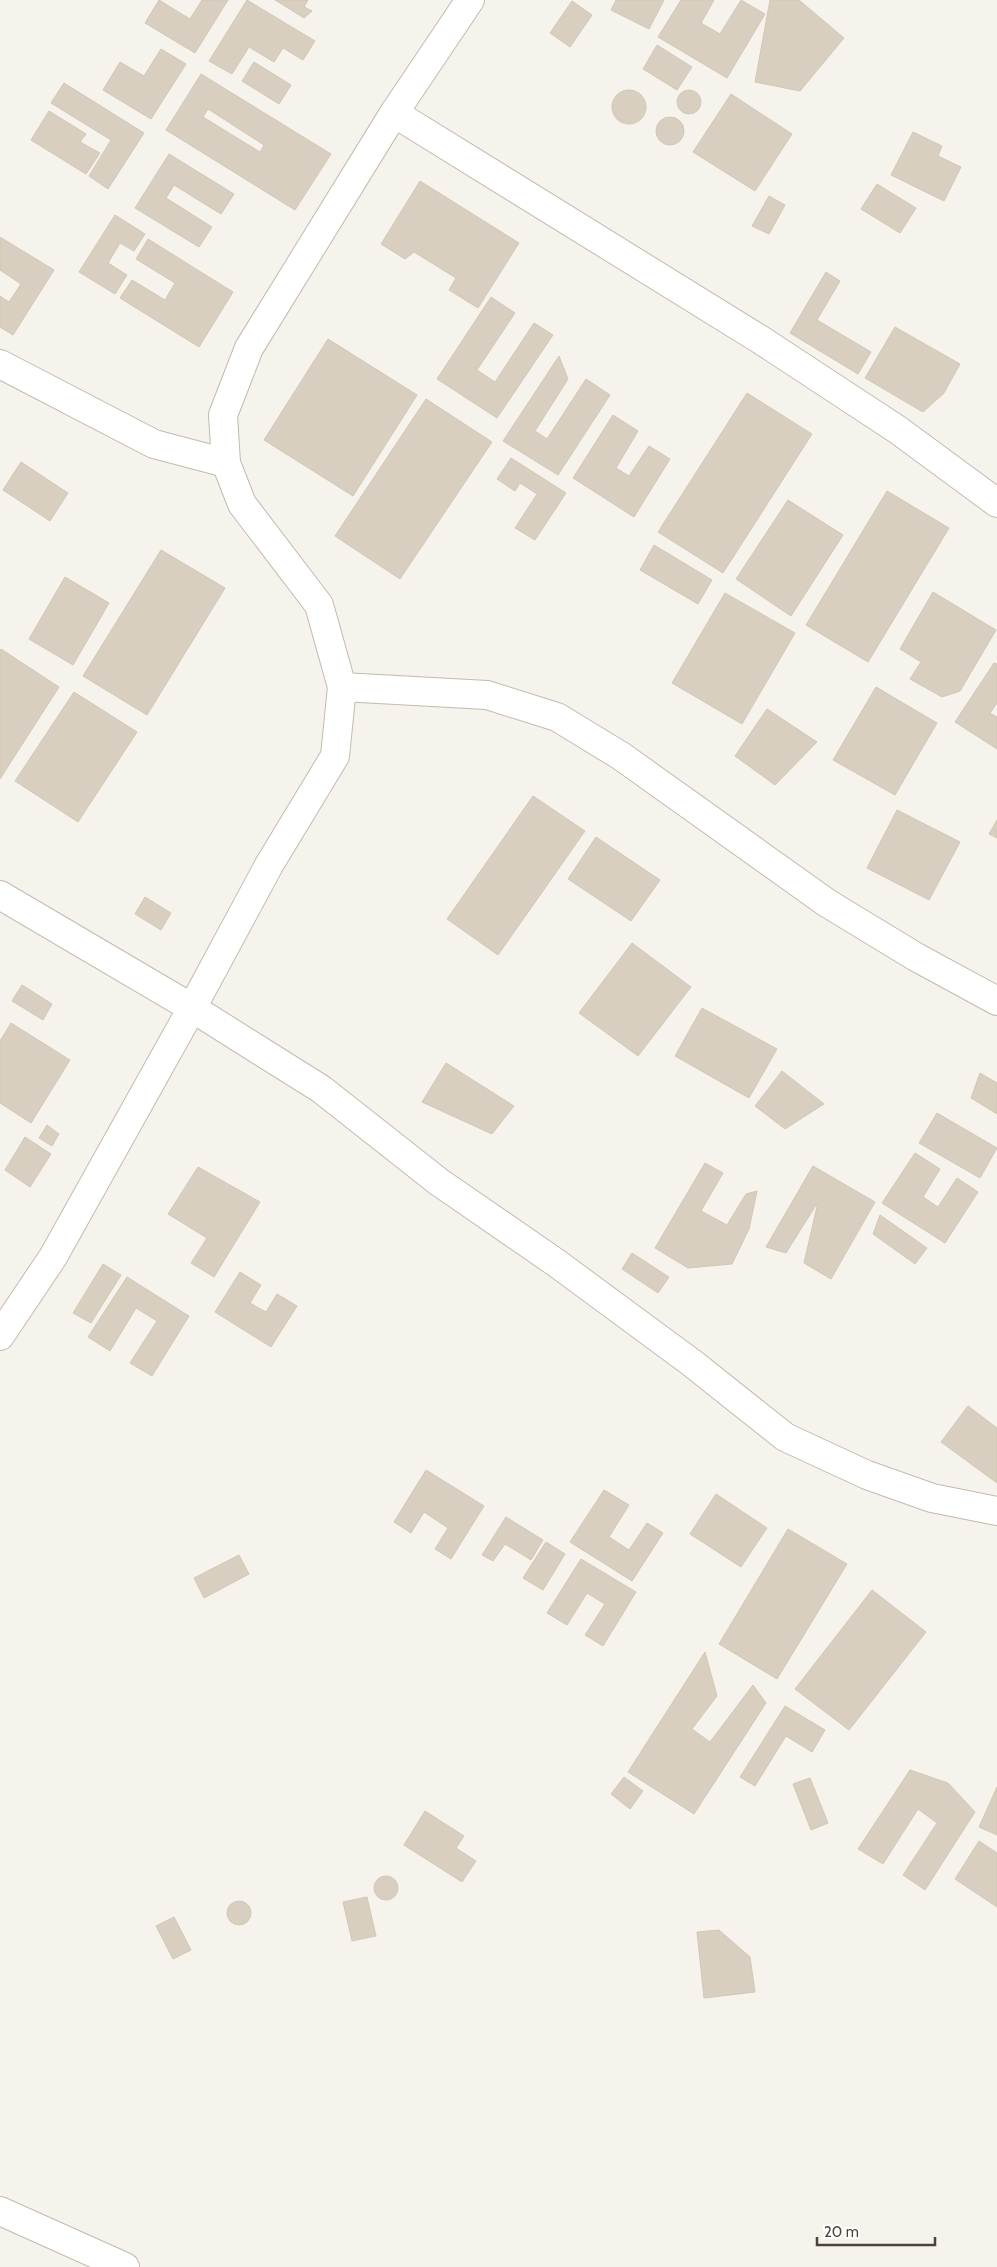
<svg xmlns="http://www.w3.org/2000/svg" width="997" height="2267" viewBox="0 0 997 2267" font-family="Cabin,sans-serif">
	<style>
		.building { fill: #d8cfc1; stroke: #d3c7b4; fill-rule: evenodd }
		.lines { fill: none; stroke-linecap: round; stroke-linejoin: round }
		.minor-casing { stroke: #c2bbae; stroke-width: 30 }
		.minor { stroke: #fff; stroke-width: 28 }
	</style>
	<rect width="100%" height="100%" fill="#f6f3ec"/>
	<g class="building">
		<path d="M 159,0 L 190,19 L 202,0 L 228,0 L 195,53 L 145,23 Z"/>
		<path d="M 247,0 L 315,41 L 303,60 L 283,48 L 274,62 L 249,47 L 232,74 L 209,61 Z"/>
		<path d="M 275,0 L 308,0 L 304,7 L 312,11 L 304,18 Z"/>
		<path d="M 616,0 L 664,0 L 649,29 L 611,10 Z"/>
		<path d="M 681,0 L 714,0 L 701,23 L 720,34 L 741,0 L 765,14 L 727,78 L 658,37 Z"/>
		<path d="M 770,0 L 799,0 L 844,38 L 800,91 L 755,82 Z"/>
		<path d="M 572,1 L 592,15 L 570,47 L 550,33 Z"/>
		<path d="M 657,45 L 692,67 L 677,90 L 643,69 Z"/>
		<path d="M 161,49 L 186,64 L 151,119 L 103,90 L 120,62 L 144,76 Z"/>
		<path d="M 254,62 L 291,85 L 279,104 L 242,81 Z"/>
		<path d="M 201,74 L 331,154 L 295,210 L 166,130 ZM 208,109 L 264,145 L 260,152 L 203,117 Z"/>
		<path d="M 64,83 L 144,133 L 108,189 L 89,176 L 111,140 L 51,103 Z"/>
		<circle cx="689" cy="102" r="12"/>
		<circle cx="629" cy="107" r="17"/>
		<path d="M 731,94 L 792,134 L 755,191 L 693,152 Z"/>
		<path d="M 49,111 L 86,134 L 80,142 L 100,153 L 86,174 L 31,140 Z"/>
		<circle cx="670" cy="131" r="14"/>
		<path d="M 913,132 L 942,146 L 938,156 L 961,167 L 944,201 L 891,175 Z"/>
		<path d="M 169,154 L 234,194 L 221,214 L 174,185 L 166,198 L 212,227 L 199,247 L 135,208 Z"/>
		<path d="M 420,181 L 519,243 L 478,308 L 449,290 L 456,278 L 414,252 L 405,259 L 381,244 Z"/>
		<path d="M 877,184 L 916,208 L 900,233 L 861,209 Z"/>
		<path d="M 769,196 L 785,205 L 769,234 L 752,226 Z"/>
		<path d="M 115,215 L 145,234 L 134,251 L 120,243 L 108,263 L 127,275 L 115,294 L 79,272 Z"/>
		<path d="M 0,237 L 54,270 L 13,335 L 0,327 L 0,296 L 9,302 L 21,284 L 0,270 Z"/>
		<path d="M 148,239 L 233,292 L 199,347 L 120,298 L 132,280 L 165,300 L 175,283 L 136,259 Z"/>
		<path d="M 826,272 L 840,281 L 817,320 L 871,352 L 858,374 L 790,333 Z"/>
		<path d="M 491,297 L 515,313 L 477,370 L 495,382 L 534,323 L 553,335 L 497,418 L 437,379 Z"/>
		<path d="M 895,327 L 960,364 L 944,393 L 923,412 L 865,378 Z"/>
		<path d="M 328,339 L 417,395 L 353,496 L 264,440 Z"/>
		<path d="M 559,356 L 568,379 L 535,431 L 547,439 L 586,379 L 610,395 L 558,475 L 503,441 Z"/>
		<path d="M 747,393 L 812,434 L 723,573 L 658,532 Z"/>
		<path d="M 426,399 L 492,442 L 400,579 L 335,536 Z"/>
		<path d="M 613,415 L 638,431 L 616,468 L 629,476 L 649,446 L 670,459 L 634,517 L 573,478 Z"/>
		<path d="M 511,458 L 566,493 L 535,540 L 515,528 L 537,494 L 520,483 L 515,491 L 497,479 Z"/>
		<path d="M 21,462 L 68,493 L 50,521 L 3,490 Z"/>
		<path d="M 887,491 L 949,528 L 868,662 L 806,625 Z"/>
		<path d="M 788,500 L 843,535 L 791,616 L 736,579 Z"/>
		<path d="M 654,545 L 712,580 L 698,604 L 640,570 Z"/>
		<path d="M 161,550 L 225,588 L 147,715 L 83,676 Z"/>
		<path d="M 65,577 L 109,603 L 73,665 L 29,639 Z"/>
		<path d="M 933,592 L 996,630 L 960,691 L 942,697 L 910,679 L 921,662 L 900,649 Z"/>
		<path d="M 725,593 L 795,633 L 742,724 L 672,683 Z"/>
		<path d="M 1,649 L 59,687 L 0,779 L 0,651 Z"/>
		<path d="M 994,663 L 997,664 L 997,703 L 990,713 L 997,717 L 997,749 L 955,722 Z"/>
		<path d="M 876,687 L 937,723 L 895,795 L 833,760 Z"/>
		<path d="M 74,692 L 137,732 L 78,822 L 15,781 Z"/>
		<path d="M 767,709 L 817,742 L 775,785 L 735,756 Z"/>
		<path d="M 533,796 L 585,831 L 498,955 L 447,919 Z"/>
		<path d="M 897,810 L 960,842 L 929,900 L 867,868 Z"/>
		<path d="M 997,820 L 997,838 L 989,834 Z"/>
		<path d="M 596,837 L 660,880 L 631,921 L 568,879 Z"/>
		<path d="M 145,897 L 171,913 L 161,930 L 135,914 Z"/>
		<path d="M 632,943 L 691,987 L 638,1056 L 579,1013 Z"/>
		<path d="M 22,985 L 52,1004 L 43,1020 L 12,1001 Z"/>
		<path d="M 702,1008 L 777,1049 L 749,1098 L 675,1056 Z"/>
		<path d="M 11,1023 L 70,1060 L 31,1123 L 0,1103 L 0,1041 Z"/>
		<path d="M 446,1063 L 514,1106 L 492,1134 L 422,1102 Z"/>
		<path d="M 782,1071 L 824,1104 L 785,1129 L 755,1106 Z"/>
		<path d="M 980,1073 L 997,1083 L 997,1114 L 971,1098 Z"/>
		<path d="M 937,1113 L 997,1148 L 980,1178 L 919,1143 Z"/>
		<path d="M 47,1125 L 59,1134 L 52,1146 L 39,1138 Z"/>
		<path d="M 25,1137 L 51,1154 L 30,1187 L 5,1170 Z"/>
		<path d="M 915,1153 L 940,1169 L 923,1197 L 938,1207 L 957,1178 L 978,1192 L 945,1243 L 882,1203 Z"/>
		<path d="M 705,1163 L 723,1173 L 701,1211 L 727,1225 L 746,1194 L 757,1191 L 749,1229 L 732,1264 L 688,1268 L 655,1248 Z"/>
		<path d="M 813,1166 L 875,1202 L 831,1279 L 804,1263 L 818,1202 L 786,1253 L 766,1247 Z"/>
		<path d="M 198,1167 L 260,1202 L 214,1277 L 191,1263 L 207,1238 L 168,1214 Z"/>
		<path d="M 880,1215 L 927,1248 L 915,1264 L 873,1234 Z"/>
		<path d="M 632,1253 L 669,1277 L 658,1293 L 622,1269 Z"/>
		<path d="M 103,1264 L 121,1275 L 91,1323 L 73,1313 Z"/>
		<path d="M 240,1272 L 261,1285 L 250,1303 L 266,1312 L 277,1294 L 297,1306 L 271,1347 L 215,1312 Z"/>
		<path d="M 127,1277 L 189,1316 L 152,1376 L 130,1363 L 157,1321 L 136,1308 L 110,1351 L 88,1337 Z"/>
		<path d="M 968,1406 L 997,1428 L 997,1483 L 941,1442 Z"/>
		<path d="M 426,1470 L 484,1506 L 451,1559 L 435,1549 L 448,1528 L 424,1512 L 411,1533 L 394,1522 Z"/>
		<path d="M 604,1490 L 629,1505 L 609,1537 L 629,1550 L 647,1523 L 663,1533 L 632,1581 L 570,1542 Z"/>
		<path d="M 716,1494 L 767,1528 L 741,1567 L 690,1534 Z"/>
		<path d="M 506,1517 L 543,1540 L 531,1560 L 505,1544 L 493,1561 L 482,1555 Z"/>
		<path d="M 788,1529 L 847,1564 L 777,1679 L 719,1644 Z"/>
		<path d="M 546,1542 L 565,1554 L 543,1590 L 523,1578 Z"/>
		<path d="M 239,1555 L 249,1574 L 204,1598 L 194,1578 Z"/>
		<path d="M 581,1559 L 636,1592 L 603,1646 L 585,1635 L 605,1604 L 587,1593 L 567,1625 L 547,1613 Z"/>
		<path d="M 872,1590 L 926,1632 L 849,1730 L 795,1689 Z"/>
		<path d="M 705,1652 L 717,1696 L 692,1729 L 710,1742 L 753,1685 L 766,1703 L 694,1814 L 628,1772 Z"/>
		<path d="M 785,1706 L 825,1730 L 812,1752 L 786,1736 L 755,1786 L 740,1777 Z"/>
		<path d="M 910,1770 L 948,1783 L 975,1812 L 925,1890 L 903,1875 L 937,1823 L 918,1809 L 883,1864 L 858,1849 Z"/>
		<path d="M 624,1777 L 643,1791 L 630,1809 L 611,1794 Z"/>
		<path d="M 810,1778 L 828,1823 L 811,1830 L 793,1784 Z"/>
		<path d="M 997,1787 L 997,1835 L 979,1827 Z"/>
		<path d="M 425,1811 L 464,1836 L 456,1848 L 476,1861 L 462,1882 L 404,1845 Z"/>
		<path d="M 979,1841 L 997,1853 L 997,1907 L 955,1879 Z"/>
		<circle cx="386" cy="1888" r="12"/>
		<path d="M 367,1897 L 376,1936 L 352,1941 L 343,1902 Z"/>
		<circle cx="239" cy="1913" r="12"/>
		<path d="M 174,1917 L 191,1950 L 173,1959 L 156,1926 Z"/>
		<path d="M 719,1930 L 750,1957 L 755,1992 L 704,1998 L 697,1932 Z"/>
	</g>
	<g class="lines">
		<defs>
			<g id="minor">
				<path d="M 394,113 L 761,340 L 898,430 L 997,503"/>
				<path d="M 0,364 L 154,444 L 226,463"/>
				<path d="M 342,687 L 487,695 L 557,717 L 621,756 L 827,903 L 916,957 L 997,1001"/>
				<path d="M 0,895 L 192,1008 L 321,1089 L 439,1182 L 555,1262 L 692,1363 L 785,1437 L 867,1475 L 932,1498 L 997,1511"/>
				<path d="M 0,1336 L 53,1257 L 192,1008 L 269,865 L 335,756 L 342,687 L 319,605 L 242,504 L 226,463 L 223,415 L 249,348 L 394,113 L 470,0"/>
				<path d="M 0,2211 L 125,2267"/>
			</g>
		</defs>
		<use href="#minor" class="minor-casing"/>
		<use href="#minor" class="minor"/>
	</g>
	<path d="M817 2237v8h118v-8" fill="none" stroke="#4b4439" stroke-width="2.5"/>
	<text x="824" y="2237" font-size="15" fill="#4b4439" stroke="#ffffff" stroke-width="4" paint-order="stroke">20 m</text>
</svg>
